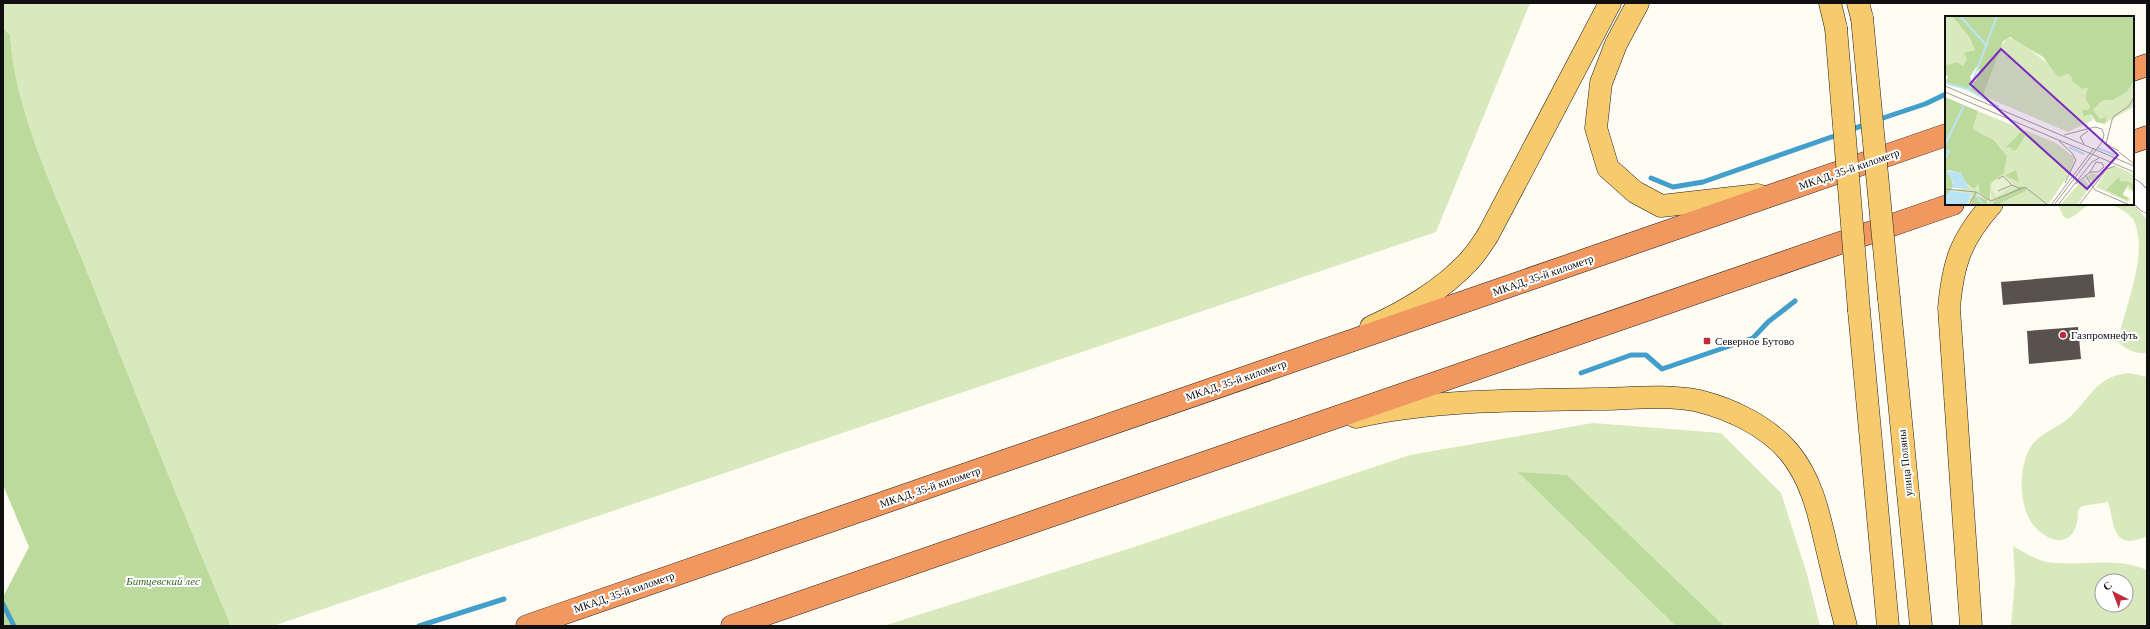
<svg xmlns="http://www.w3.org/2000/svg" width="2150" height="629" viewBox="0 0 2150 629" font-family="'Times New Roman',serif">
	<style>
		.green { fill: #d8eabd; fill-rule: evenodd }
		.forest { fill: #bdda9d }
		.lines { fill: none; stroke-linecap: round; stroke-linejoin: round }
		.stream { stroke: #429fcb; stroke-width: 5 }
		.building { fill: #59514d }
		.minor-casing { stroke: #434343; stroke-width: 20 }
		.major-casing { stroke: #212121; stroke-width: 23 }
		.highway-casing { stroke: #212121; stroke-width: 23 }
		.minor { stroke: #fff; stroke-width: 19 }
		.major { stroke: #f6ca6d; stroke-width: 22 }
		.highway { stroke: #f19760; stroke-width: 22 }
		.major-bridge-casing { stroke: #212121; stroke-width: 23; stroke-linecap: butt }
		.major-bridge { stroke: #f6ca6d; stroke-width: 22 }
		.poi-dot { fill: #bf2a3d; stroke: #fff; stroke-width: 1.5 }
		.labels { text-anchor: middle; stroke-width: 4; stroke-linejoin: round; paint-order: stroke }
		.street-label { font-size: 11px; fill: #101010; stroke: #fff }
		.poi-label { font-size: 11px; fill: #101010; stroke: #fff; text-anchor: start }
		.park-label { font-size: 11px; font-style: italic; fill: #356821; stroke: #fff }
		.inset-river { fill: none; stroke: #bae4f5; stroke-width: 2 }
		.inset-road { fill: none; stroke: #9f9e99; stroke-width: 1 }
		.view { fill: #7b2cbf; fill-opacity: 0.15; stroke: #7b2cbf; stroke-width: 2 }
		.inset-edge { fill: none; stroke: #101010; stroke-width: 2 }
	</style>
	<rect width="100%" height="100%" fill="#fffcf4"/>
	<g class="green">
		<path d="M 3,3 L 1530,3 L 1436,232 L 273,626 L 231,626 C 180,506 132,385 84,264 C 56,196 14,109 10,36 L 3,29 Z"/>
		<path d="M 2133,203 L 2147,220 L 2147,353 C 2136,354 2126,350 2118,342 C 2125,305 2150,252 2133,219 C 2125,211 2119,207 2108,204 Z"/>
		<path d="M 2058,204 L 2092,204 C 2082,207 2077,216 2068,219 L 2063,216 Z"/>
		<path d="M 2130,373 L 2147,377 L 2147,536 C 2112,552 2115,525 2108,502 L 2082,506 L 2078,510 C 2079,541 2058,550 2036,528 C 2017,509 2018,465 2032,445 C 2040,433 2060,427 2071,416 C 2093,395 2096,376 2130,373 Z"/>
		<path d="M 1593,423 L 1721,433 L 1781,493 L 1807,574 L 1820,626 L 883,626 L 1128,549 L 1410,455 Z"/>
		<path d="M 2013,546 C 2024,552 2034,559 2046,562 C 2079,567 2116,556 2147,570 L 2147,626 L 2011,626 L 2015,579 ZM 2102,581 L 2126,581 L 2126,605 L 2102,605 Z"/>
	</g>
	<g class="forest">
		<path d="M 3,29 L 10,35 C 14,109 56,196 84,264 C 132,385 180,506 231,626 L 3,626 L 3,597 L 29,547 L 3,485 Z"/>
		<path d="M 1518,472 L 1567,475 L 1724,626 L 1676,626 Z"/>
	</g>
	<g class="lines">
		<g class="stream">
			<path d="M 1877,120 L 1925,104 L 1946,94"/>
			<path d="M 1849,130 L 1868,124"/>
			<path d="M 1651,178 L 1673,187 L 1703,182 L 1840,134"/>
			<path d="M 1581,373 L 1631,355 L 1646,355 L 1662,369 L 1753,338 L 1768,322 L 1795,301"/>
			<path d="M 3,604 L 14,626"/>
			<path d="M 419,626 L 504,599"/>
		</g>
	</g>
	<g class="building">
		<path d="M 2093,274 L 2095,297 L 2003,305 L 2001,282 Z"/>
		<path d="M 2078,327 L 2081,359 L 2029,364 L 2027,331 Z"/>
	</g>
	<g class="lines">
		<defs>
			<path id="minor" d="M 2133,189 L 2147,203"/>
			<g id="major">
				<path d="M 1638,3 L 1616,44 L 1601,83 L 1596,128 L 1608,168 L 1635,192 L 1661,206 L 1758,195"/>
				<path d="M 1830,3 L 1836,28"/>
				<path d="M 1858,3 L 1862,18"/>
				<path d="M 1889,299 L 1921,626"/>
				<path d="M 1859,311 L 1888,626"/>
				<path d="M 1371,327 C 1405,312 1443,289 1468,262 C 1476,254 1482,244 1488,235 L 1610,3"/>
				<path d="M 1356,417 C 1433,399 1515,401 1594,399 C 1628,399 1665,394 1699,401 C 1731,409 1767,426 1789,452 C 1812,480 1819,514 1827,549 C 1833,574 1839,600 1846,626"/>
				<path d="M 1971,626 L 1949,308 C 1953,262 1961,239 1992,204"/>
			</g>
			<g id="highway">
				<path d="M 2133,70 L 2147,65"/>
				<path d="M 2133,142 L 2147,137"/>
				<path d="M 527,626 L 1946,135"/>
				<path d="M 732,626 L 1953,204"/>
			</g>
		</defs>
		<use href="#minor" class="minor-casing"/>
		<use href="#major" class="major-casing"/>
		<use href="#highway" class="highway-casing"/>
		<use href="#minor" class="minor"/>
		<use href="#major" class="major"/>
		<use href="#highway" class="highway"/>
		<defs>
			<g id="major-bridge">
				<path d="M 1862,18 L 1889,299"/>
				<path d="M 1836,28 L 1859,311"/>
			</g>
		</defs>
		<use href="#major-bridge" class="major-bridge-casing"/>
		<use href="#major-bridge" class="major-bridge"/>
	</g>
	<g class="poi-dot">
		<circle cx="2063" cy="335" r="4"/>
		<rect x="1703" y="337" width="8" height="8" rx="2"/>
	</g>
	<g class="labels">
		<g class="street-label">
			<text transform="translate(1849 169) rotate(-19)" y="4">МКАД, 35-й километр</text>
			<text transform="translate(1543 275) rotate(-19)" y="4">МКАД, 35-й километр</text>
			<text transform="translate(1236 380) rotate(-19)" y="4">МКАД, 35-й километр</text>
			<text transform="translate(1905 463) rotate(-96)" y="4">улица Поляны</text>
			<text transform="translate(930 487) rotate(-19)" y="4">МКАД, 35-й километр</text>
			<text transform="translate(624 592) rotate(-19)" y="4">МКАД, 35-й километр</text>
		</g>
		<g class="poi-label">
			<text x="2071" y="339">Газпромнефть</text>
			<text x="1715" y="345">Северное Бутово</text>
		</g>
		<g class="park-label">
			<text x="163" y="585">Битцевский лес</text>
		</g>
	</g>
	<g transform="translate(1945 16)">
		<rect width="189" height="189" fill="#fffcf4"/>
		<path d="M 0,0 L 7,0 L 24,21 L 30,34 L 22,42 L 18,50 L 12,46 L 0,49 ZM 62,21 L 76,26 L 117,59 L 123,58 L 138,73 L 143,72 L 145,90 L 143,94 L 138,94 L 146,98 L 148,104 L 123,116 L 38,80 L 55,32 ZM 189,65 L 189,91 L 160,107 L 162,101 L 155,103 L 147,95 L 157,85 L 168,84 L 182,76 ZM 33,95 L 111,127 L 129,141 L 129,147 L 124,158 L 103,189 L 52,189 L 79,176 L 77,170 L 51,183 L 46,189 L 41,189 L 41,184 L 34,178 L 22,189 L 26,177 L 5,175 L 24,170 L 29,173 L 34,167 L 35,173 L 46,183 L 46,167 L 57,133 L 49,124 L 28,113 ZM 170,150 L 189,158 L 189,176 L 181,172 L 178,179 L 185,182 L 183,186 L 151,171 L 164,152 ZM 145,157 L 155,159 L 148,168 L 146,164 L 141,163 ZM 139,162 L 145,171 L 132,189 L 115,189 Z" fill="#d8eabd"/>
		<path d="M 7,0 L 189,0 L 189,65 L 182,76 L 168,84 L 157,85 L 148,94 L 155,103 L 162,100 L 160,108 L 151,106 L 146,98 L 139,100 L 137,94 L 143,94 L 145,90 L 140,82 L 143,72 L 137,73 L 127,65 L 127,62 L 123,58 L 113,61 L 98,41 L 65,21 L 58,25 L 38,80 L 11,70 L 1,66 L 3,60 L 0,59 L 0,49 L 12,46 L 18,50 L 22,42 L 18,37 L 30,34 L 24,21 ZM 32,50 L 34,55 L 31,65 L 27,66 L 25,61 ZM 0,81 L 33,95 L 28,113 L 49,124 L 62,140 L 59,157 L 46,167 L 45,184 L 34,176 L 34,167 L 29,173 L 19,166 L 16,157 L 3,154 L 9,170 L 0,182 ZM 76,116 L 80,120 L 72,133 L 69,135 L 65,131 L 60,132 ZM 71,154 L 74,166 L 60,160 L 61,159 ZM 174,161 L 176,166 L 182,165 L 189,169 L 189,175 L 183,168 L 177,179 L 183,182 L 182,184 L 161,174 ZM 77,170 L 82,173 L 79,176 L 52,189 L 46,189 L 51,183 ZM 30,178 L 42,184 L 41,189 L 25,189 Z" fill="#bdda9d" fill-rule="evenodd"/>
		<path d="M 58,159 L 69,168 L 51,181 L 45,170 L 49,165 Z" fill="#e8f1cf"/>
		<path d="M 1,155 L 15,156 L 24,172 L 6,172 L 9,167 ZM 5,175 L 26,177 L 22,189 L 0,189 L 0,182 Z" fill="#bae4f5"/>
		<path class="inset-river" d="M 15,0 L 42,30M 0,67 L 22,73 L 54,91M 24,75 L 52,0M 0,129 L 19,89M 124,131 L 139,138M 0,132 L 4,136 L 0,142M 153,132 L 170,139M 31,179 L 38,189"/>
		<path class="inset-road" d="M 0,70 L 189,150M 0,76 L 189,156M 114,125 L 127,137 L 131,144 L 120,167M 139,128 L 135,121 L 143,115M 174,135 L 161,128 L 167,104 L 169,100 L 184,90 L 189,81M 174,136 L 189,148M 140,159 L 150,174 L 185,189M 53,163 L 58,160 L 67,169 L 76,173M 131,168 L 145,156 L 151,146 L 157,147 L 159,151 L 153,156 L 145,156M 0,173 L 31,176 L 46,185 L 80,171 L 103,189M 53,175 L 67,169M 24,189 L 31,176M 106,189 L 149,132M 109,189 L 157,126 L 159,119 L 157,113 L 150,111 L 119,119M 113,189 L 147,146 L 154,142M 134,189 L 162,153 L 170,150"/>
		<path class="view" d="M 56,33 L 173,139 L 142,173 L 25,68 Z"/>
		<rect width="189" height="189" class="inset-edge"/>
	</g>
	<rect width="2150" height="629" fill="none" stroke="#101010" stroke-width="8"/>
	<g transform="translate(2114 593) rotate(318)"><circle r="19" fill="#ffffff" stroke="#9f9f9f"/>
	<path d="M0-3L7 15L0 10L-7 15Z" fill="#bf2a3d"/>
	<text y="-6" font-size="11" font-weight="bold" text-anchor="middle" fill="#101010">С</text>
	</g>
</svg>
